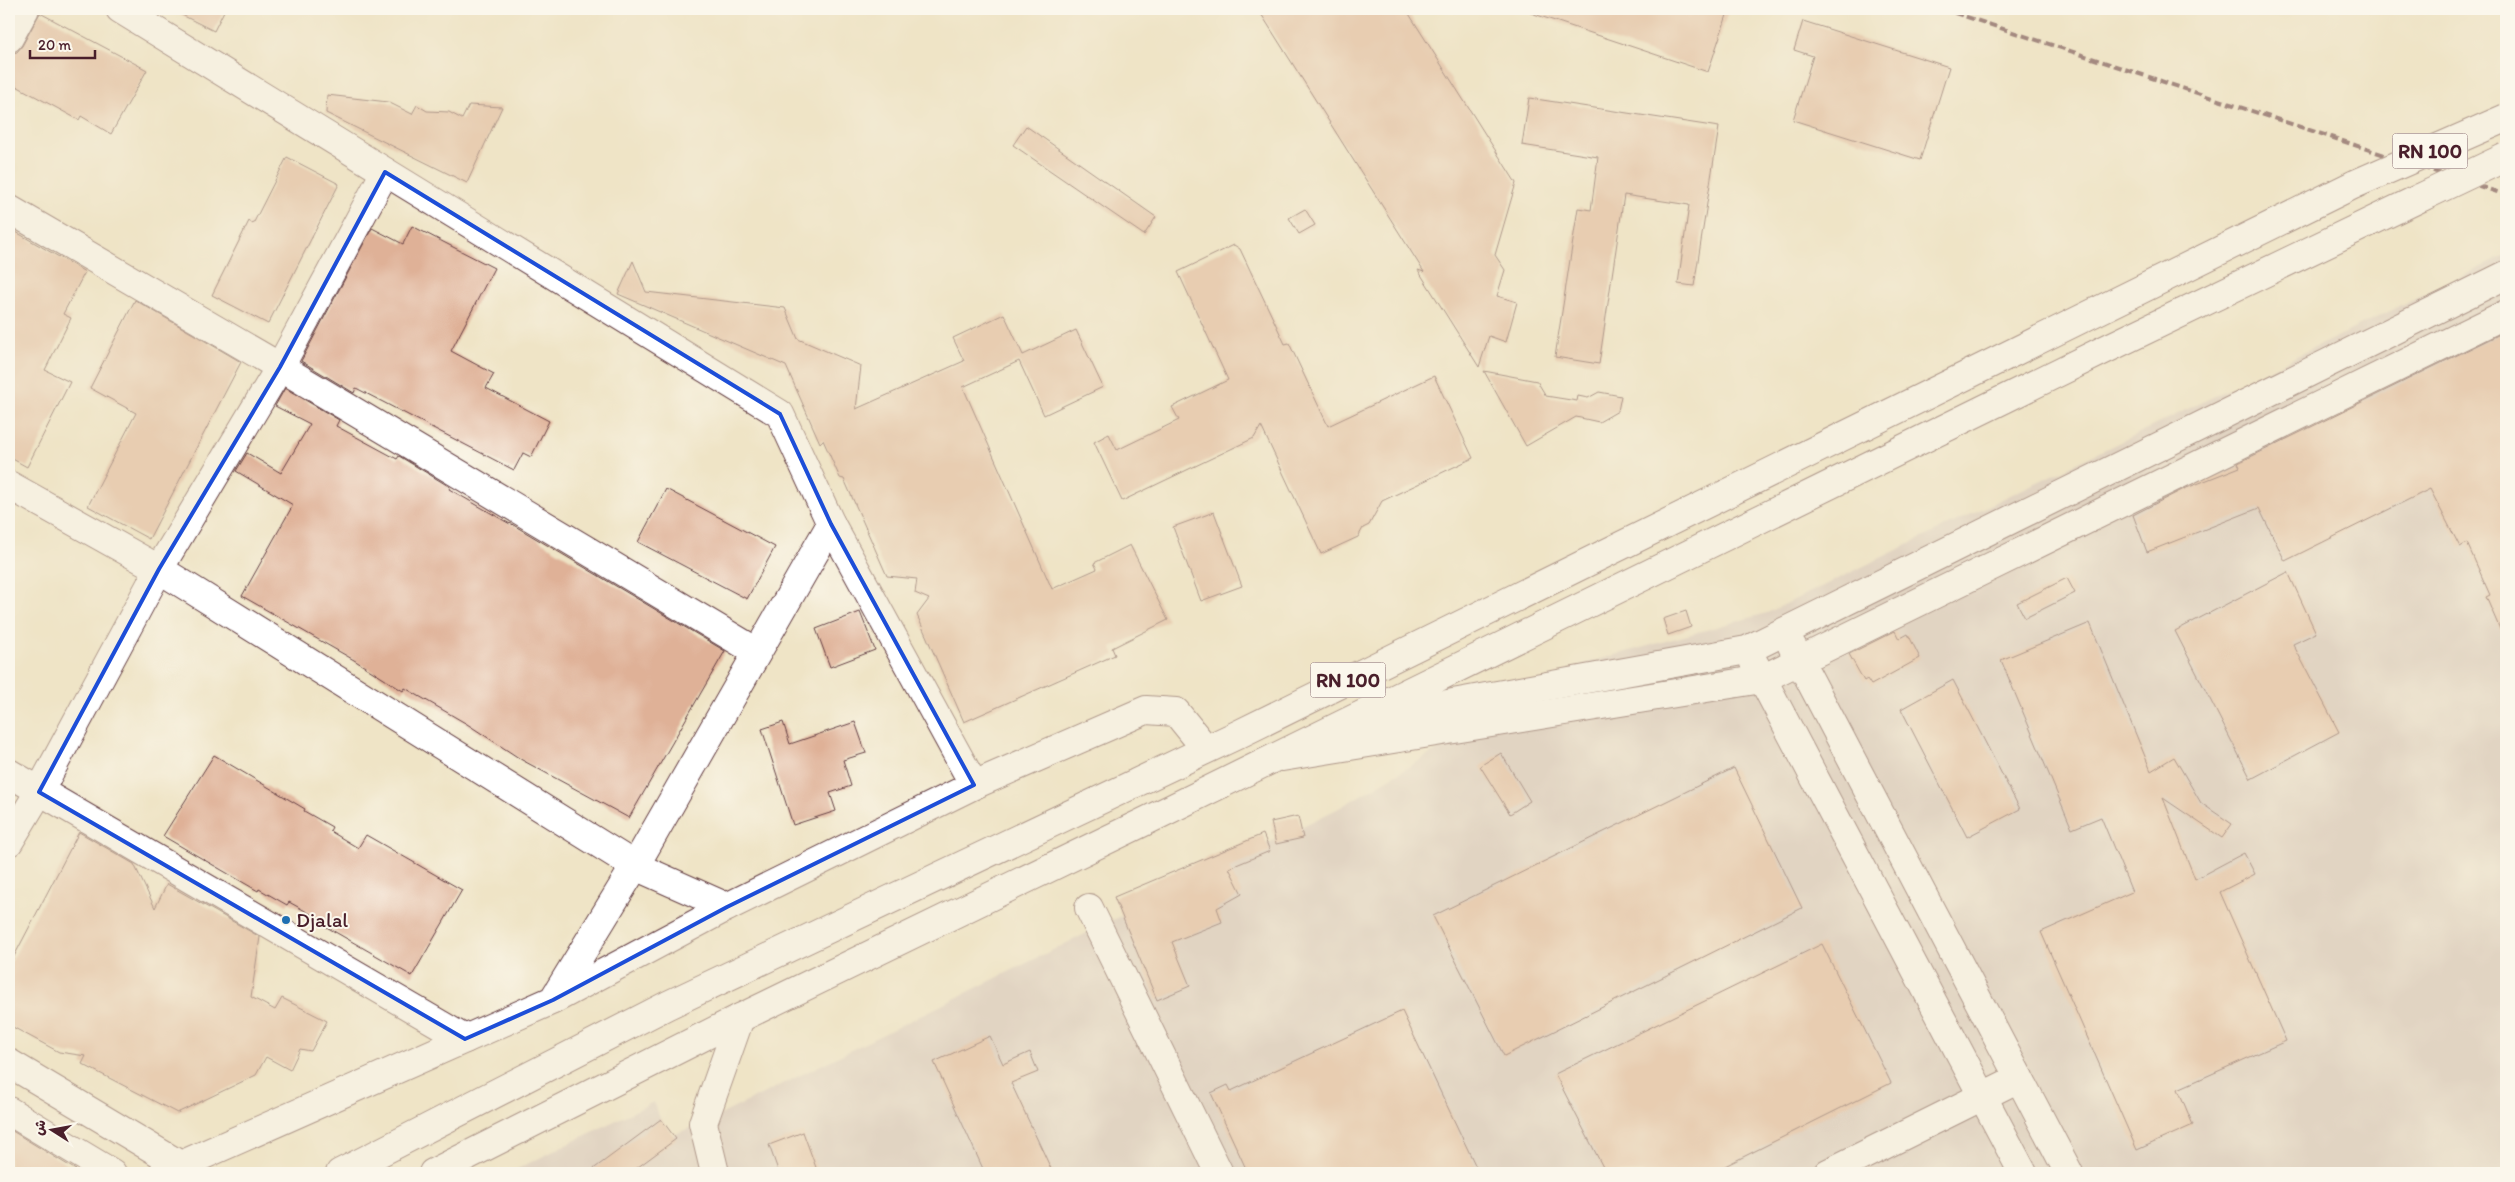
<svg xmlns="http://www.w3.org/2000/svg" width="2515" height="1182" viewBox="0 0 2515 1182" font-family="Itim,'Playpen Sans Arabic',sans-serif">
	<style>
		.industrial { fill: #d0c0bc }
		.building { fill: #dfb197 }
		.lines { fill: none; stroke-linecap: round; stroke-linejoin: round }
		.minor-casing { stroke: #633d42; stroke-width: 30 }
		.highway-casing { stroke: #633d42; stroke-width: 30 }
		.minor { stroke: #fff; stroke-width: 28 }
		.highway { stroke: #fff; stroke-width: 28 }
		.rail { stroke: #4a1f2b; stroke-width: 4; stroke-dasharray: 8 4; stroke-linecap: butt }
		.highway-bridge-casing { stroke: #633d42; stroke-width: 30; stroke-linecap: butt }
		.highway-bridge { stroke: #fff; stroke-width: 28 }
		.marked { fill: none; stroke: #1d4ed8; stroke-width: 4; stroke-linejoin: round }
		.poi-dot { fill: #1f6fb2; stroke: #fbf7ec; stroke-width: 2 }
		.labels { text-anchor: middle; stroke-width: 4; stroke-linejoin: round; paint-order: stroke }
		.shield { fill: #fbf7ec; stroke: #7f6065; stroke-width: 1 }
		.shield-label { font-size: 20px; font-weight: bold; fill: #4a1f2b }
		.poi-label { font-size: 21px; fill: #4a1f2b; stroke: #fbf7ec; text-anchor: start }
	</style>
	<rect width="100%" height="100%" fill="#fbf7ec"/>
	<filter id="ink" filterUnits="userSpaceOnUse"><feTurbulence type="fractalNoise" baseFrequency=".02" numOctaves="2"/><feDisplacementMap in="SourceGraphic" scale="10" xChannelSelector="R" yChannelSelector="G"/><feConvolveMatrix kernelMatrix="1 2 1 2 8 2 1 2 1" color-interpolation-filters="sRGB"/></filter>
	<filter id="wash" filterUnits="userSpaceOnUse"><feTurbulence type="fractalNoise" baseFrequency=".0096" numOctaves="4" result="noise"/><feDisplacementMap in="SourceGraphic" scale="20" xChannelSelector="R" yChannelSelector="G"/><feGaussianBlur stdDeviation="1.12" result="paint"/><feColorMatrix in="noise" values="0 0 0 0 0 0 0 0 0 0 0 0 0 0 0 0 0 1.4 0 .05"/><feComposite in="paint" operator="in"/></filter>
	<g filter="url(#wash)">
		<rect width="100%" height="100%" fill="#efe4c6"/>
		<path class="industrial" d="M 2506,255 L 2506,1173 L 509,1173 L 653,1102 L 668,1137 L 716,1117 L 1339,808 L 1583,664 L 1767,613 Z"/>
		<g id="blocks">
			<g class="building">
				<path d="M 170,9 L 225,9 L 214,31 Z"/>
				<path d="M 1258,9 L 1406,9 L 1516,183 L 1495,255 L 1505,270 L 1497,296 L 1517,302 L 1506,342 L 1489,336 L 1479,367 L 1418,270 L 1424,272 Z"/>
				<path d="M 1528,9 L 1729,9 L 1708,72 L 1528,12 Z"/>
				<path d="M 40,13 L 147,70 L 111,134 L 81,116 L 79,120 L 9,82 L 9,54 L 17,52 L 22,46 Z"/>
				<path d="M 1803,21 L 1949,67 L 1920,160 L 1793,120 L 1813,56 L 1794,50 Z"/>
				<path d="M 327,95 L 388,102 L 412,114 L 417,105 L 427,111 L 449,112 L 462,119 L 469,105 L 502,107 L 467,183 L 326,113 Z"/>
				<path d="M 1529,98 L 1719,127 L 1694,286 L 1678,284 L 1689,205 L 1624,195 L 1599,364 L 1555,357 L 1578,208 L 1591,210 L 1598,157 L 1522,145 Z"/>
				<path d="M 1026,126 L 1156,217 L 1144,235 L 1013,145 Z"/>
				<path d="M 287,157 L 339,184 L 268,324 L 212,295 L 249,221 L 253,224 Z"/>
				<path d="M 1305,209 L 1315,225 L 1299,234 L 1289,218 Z"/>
				<path d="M 412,226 L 494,268 L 451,351 L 494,374 L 486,388 L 549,421 L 531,457 L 523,453 L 514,470 L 356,388 L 354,393 L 301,361 L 372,228 L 403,244 Z"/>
				<path d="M 9,228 L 85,272 L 63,314 L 71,318 L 45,370 L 70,382 L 27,467 L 9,457 Z"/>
				<path d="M 1234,245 L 1240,249 L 1285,344 L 1289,343 L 1328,426 L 1434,376 L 1473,458 L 1382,501 L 1369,525 L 1363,528 L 1358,537 L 1321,554 L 1261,426 L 1254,438 L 1122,501 L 1094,442 L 1109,434 L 1117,450 L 1179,420 L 1172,407 L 1228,380 L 1178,272 Z"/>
				<path d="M 633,261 L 646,292 L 785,308 L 798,339 L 861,366 L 856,409 L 964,361 L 953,338 L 1004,314 L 1023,355 L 1076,330 L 1103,387 L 1044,415 L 1019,361 L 963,387 L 1052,589 L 1097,569 L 1094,563 L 1130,545 L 1168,620 L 1112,648 L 1115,655 L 964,722 L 917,615 L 929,599 L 915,593 L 917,579 L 887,576 L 844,479 L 840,478 L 823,440 L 820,443 L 786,366 L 618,294 Z"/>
				<path d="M 135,300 L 241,362 L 149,539 L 88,506 L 136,413 L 90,388 Z"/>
				<path d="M 2506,331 L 2506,643 L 2486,597 L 2490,595 L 2467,543 L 2460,547 L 2430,489 L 2285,561 L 2259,508 L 2147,552 L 2133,515 L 2184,489 L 2240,467 L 2238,463 Z"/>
				<path d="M 1484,371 L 1537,381 L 1546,396 L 1577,401 L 1578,396 L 1588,398 L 1599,392 L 1621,396 L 1618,411 L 1599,422 L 1576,417 L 1526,446 Z"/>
				<path d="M 285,388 L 339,420 L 336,426 L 397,459 L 399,456 L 450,487 L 449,489 L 510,524 L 510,523 L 725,651 L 629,818 L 522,760 L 467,724 L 405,688 L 403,691 L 354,660 L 242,596 L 293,505 L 236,471 L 247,453 L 281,473 L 310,424 L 275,406 Z"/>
				<path d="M 666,489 L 775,547 L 747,599 L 638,542 Z"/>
				<path d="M 1214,512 L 1242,586 L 1201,601 L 1173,527 Z"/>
				<path d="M 2288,572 L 2316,633 L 2293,644 L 2339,732 L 2251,779 L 2175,631 Z"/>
				<path d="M 2067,578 L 2075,593 L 2025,618 L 2017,603 Z"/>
				<path d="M 1686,611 L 1691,627 L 1668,635 L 1663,619 Z"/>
				<path d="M 860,612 L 875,650 L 830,667 L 816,629 Z"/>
				<path d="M 2090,623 L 2151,771 L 2174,757 L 2201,803 L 2232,824 L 2222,838 L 2163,798 L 2195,879 L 2244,853 L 2255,874 L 2220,892 L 2286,1041 L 2178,1089 L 2193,1125 L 2137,1150 L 2041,932 L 2132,892 L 2101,817 L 2072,829 L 2001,660 Z"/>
				<path d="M 1895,631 L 1899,639 L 1908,634 L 1920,658 L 1871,685 L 1867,679 L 1864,681 L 1849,654 Z"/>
				<path d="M 1953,680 L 2020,809 L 1967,837 L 1901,709 Z"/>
				<path d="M 783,722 L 790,744 L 855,722 L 866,753 L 843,760 L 851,786 L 830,793 L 836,811 L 793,825 L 762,729 Z"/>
				<path d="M 1501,753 L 1530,801 L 1510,814 L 1480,766 Z"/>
				<path d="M 214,755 L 305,809 L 304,811 L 332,827 L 330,831 L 358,848 L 366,835 L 462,890 L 412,976 L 316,921 L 318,918 L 289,902 L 287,905 L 259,889 L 258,891 L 163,836 Z"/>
				<path d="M 1734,768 L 1802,908 L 1504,1056 L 1433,916 Z"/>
				<path d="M 1298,816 L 1303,838 L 1276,844 L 1271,822 Z"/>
				<path d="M 79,832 L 134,864 L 155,908 L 167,884 L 260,937 L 251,997 L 275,1010 L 282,998 L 327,1021 L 311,1051 L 300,1049 L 290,1070 L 266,1057 L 256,1075 L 177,1113 L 82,1064 L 86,1056 L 59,1052 L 9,1025 L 9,966 Z"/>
				<path d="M 1263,834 L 1270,851 L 1229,868 L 1242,894 L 1217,908 L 1222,922 L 1172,942 L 1190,986 L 1157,1000 L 1114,897 Z"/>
				<path d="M 1822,944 L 1891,1083 L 1711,1173 L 1606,1173 L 1555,1074 Z"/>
				<path d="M 1402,1011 L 1479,1173 L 1248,1173 L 1211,1093 L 1228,1085 L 1231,1091 Z"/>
				<path d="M 990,1036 L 1003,1064 L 1030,1052 L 1038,1072 L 1011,1083 L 1053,1173 L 985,1173 L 934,1062 Z"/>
				<path d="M 661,1119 L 676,1139 L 630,1173 L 588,1173 Z"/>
				<path d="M 9,1129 L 76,1170 L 68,1173 L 9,1173 Z"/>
				<path d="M 803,1132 L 818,1173 L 779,1173 L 769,1145 Z"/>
			</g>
		</g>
	</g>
	<g filter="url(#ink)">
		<use href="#blocks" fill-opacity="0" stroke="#633d42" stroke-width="1"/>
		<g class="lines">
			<defs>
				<g id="minor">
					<path d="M 120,9 L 780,414 L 831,524 L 974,785"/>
					<path d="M 9,38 L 25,9"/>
					<path d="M 9,209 L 280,367 L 757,652"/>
					<path d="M 9,485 L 159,569 L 635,866 L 727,907"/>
					<path d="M 1792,646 L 2069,1173"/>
					<path d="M 1754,663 L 2023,1173"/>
					<path d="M 1359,720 L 1747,650 L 2506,275"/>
					<path d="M 1282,757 L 1762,679 L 2506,314"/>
					<path d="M 9,773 L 465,1039"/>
					<path d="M 9,842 L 39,792 L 159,569 L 280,367 L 385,172"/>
					<path d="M 1089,908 L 1219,1173"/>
					<path d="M 553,1000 L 727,907 L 974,785 L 1146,710 L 1176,712 L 1206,749"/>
					<path d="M 9,1063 L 180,1165 L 187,1173"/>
					<path d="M 9,1111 L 112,1173"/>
					<path d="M 163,1173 L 553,1000 L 635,866 L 831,524"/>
					<path d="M 715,1173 L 703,1123 L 740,1018"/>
					<path d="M 1828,1173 L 2019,1078"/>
				</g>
				<g id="highway">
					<path d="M 340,1173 L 668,1005 L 1237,735 L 2355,184"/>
					<path d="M 433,1173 L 740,1018 L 1150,819 L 2102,351 L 2422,197"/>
				</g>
			</defs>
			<use href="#minor" class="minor-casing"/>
			<use href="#highway" class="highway-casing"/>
			<use href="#minor" class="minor"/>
			<use href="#highway" class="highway"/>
			<path class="rail" d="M 1943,9 L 2506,195"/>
			<defs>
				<g id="highway-bridge">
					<path d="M 2355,184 L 2506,118"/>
					<path d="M 2422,197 L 2506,157"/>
				</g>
			</defs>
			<use href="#highway-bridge" class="highway-bridge-casing"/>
			<use href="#highway-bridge" class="highway-bridge"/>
		</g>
	</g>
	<path d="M0 0H2515V1182H0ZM 385,172 L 780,414 L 831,524 L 974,785 L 727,907 L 553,1000 L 465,1039 L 39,792 L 159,569 L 280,367 Z" fill="#efe4c6" fill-opacity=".55" fill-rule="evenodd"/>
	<path class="marked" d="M 385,172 L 780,414 L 831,524 L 974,785 L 727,907 L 553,1000 L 465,1039 L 39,792 L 159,569 L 280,367 Z"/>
	<circle class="poi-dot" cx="286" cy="920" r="5"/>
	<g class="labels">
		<g class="shield">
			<rect x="2392.5" y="133.5" width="75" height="35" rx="4"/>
			<rect x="1310.5" y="662.5" width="75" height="35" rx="4"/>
		</g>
		<g class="shield-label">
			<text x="2430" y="158">RN 100</text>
			<text x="1348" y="687">RN 100</text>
		</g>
		<g class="poi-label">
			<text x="296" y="927">Djalal</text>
		</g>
	</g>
	<rect width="2515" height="1182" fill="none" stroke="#fbf7ec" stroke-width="30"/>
	<g transform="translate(52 1130) rotate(281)" stroke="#fbf7ec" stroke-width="4" paint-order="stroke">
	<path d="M0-4L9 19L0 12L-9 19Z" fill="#4a1f2b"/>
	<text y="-8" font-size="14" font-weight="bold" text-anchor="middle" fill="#4a1f2b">ش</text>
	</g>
	<path d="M30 50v8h65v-8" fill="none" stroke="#4a1f2b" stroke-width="2.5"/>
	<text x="38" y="50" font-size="15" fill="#4a1f2b" stroke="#fbf7ec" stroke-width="4" paint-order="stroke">20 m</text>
</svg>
